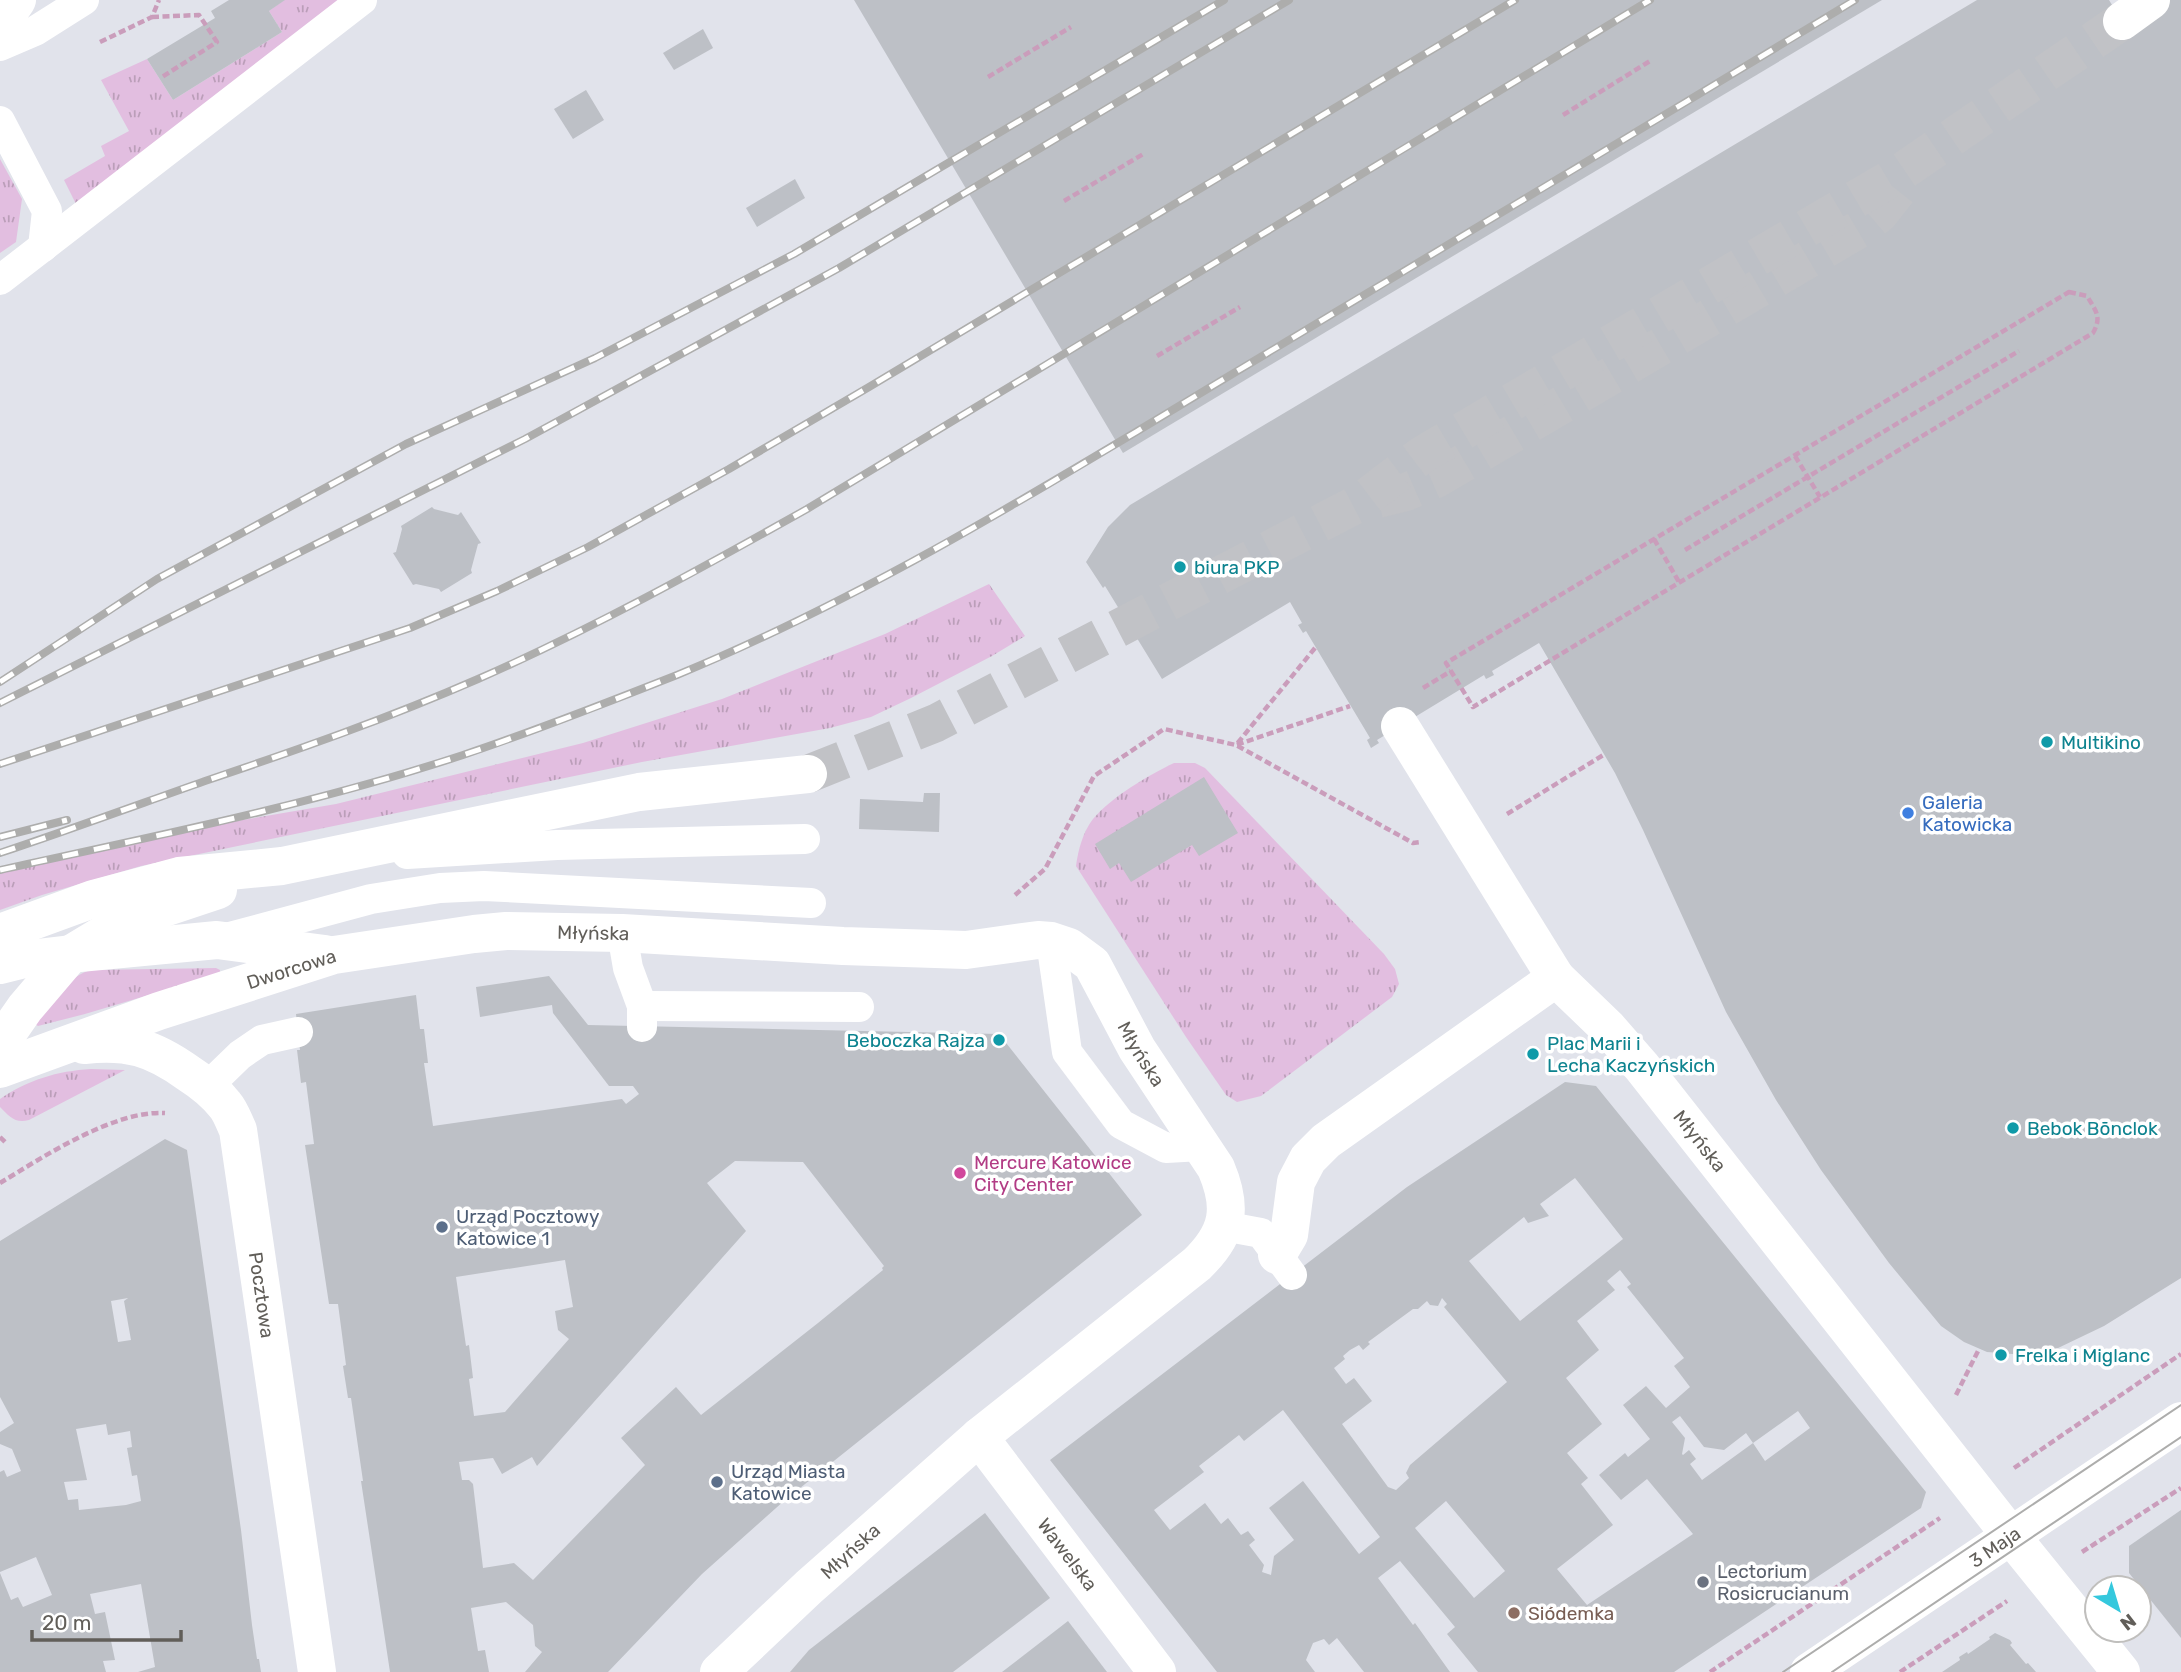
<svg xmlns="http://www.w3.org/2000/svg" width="2181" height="1672" viewBox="0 0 2181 1672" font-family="Rubik,sans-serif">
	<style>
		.grass { fill: url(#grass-tufts) }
		.building { fill: #bdc0c6; fill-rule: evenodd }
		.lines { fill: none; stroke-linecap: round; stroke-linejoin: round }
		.tertiary-tunnel { stroke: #c1c2c6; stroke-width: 38; stroke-dasharray: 38 19; stroke-linecap: butt }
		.path { stroke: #ca9dbb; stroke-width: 4.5; stroke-dasharray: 7 3.5; stroke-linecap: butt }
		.service { stroke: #fff; stroke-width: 30 }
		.pedestrian { stroke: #fff; stroke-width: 38 }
		.minor { stroke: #fff; stroke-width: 38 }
		.tertiary { stroke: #fff; stroke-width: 38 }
		.tram { stroke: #adadac; stroke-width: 2 }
		.rail-casing { stroke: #adadac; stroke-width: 8 }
		.rail { stroke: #fff; stroke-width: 5; stroke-dasharray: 16; stroke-linecap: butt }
		.culture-dot { fill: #0f9aa8; stroke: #fff; stroke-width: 2.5 }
		.shop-dot { fill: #3f7fe0; stroke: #fff; stroke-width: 2.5 }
		.hotel-dot { fill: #d1479c; stroke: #fff; stroke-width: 2.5 }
		.service-dot { fill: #5c6f8a; stroke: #fff; stroke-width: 2.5 }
		.worship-dot { fill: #6b7280; stroke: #fff; stroke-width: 2.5 }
		.education-dot { fill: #8d6e63; stroke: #fff; stroke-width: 2.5 }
		.labels { text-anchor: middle; stroke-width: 7; stroke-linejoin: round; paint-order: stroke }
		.culture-label { font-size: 19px; fill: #0d838f; stroke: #fff; text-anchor: start }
		.shop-label { font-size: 19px; fill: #366cbe; stroke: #fff; text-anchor: start }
		.street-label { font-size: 19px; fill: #615e59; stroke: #fff }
		.hotel-label { font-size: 19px; fill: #b23c85; stroke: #fff; text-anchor: start }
		.service-label { font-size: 19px; fill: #4e5e75; stroke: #fff; text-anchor: start }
		.worship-label { font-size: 19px; fill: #5b616d; stroke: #fff; text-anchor: start }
		.education-label { font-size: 19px; fill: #785e54; stroke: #fff; text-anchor: start }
	</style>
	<defs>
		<pattern id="grass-tufts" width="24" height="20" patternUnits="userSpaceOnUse" patternTransform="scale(1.75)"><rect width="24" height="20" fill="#e2bee0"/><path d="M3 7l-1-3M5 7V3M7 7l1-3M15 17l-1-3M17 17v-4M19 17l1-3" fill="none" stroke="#bb9eb9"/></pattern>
	</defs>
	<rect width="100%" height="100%" fill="#e1e3eb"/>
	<g class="grass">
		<path d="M 284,0 L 346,0 L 77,206 L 64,180 L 105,156 L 101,146 L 129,131 L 101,80 L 147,59 L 173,100 L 282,32 L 269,11 Z"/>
		<path d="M 0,159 L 22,199 L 16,242 L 0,253 Z"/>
		<path d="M 989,584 L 1025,636 L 992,656 L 911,698 L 871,717 L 830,728 L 642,762 L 141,866 L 42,895 L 0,910 L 0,872 L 154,835 L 336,804 L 583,743 L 722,699 L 885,634 Z"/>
		<path d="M 1174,763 L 1195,763 L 1205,768 L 1384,954 L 1395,969 L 1399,984 L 1392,997 L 1261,1096 L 1237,1102 L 1226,1095 L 1186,1037 L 1076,866 C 1078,850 1083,832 1093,819 C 1111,797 1149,775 1174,763 Z"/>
		<path d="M 216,968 L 220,970 L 220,973 L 216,975 L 85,1014 L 38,1026 L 35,1024 C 51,1004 67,975 92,970 Z"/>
		<path d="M 91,1069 L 125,1070 L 29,1120 C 15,1124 9,1116 0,1107 L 0,1099 C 28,1080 57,1071 91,1069 Z"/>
	</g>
	<g class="building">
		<path d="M 229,0 L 285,0 L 269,11 L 282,32 L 173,100 L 147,59 L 215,18 L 211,11 Z"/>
		<path d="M 854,0 L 1882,0 L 1123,453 Z"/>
		<path d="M 1977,0 L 2109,0 L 2120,18 L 2150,0 L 2181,0 L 2181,1278 L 2104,1326 L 2081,1337 L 2056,1349 L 2025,1355 L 1987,1352 L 1964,1342 L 1941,1326 L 1889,1263 L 1821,1170 L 1776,1100 L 1726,1012 L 1643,830 L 1615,773 L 1539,643 L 1492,671 L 1494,675 L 1486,679 L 1484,675 L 1377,740 L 1379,743 L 1371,748 L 1367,740 L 1370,738 L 1306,631 L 1303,633 L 1298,625 L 1302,623 L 1290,602 L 1162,679 L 1105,586 L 1103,588 L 1086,562 L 1108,527 L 1130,505 Z"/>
		<path d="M 703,29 L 713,48 L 674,70 L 663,53 Z"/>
		<path d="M 586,90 L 604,120 L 573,139 L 554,109 Z"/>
		<path d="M 795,179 L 805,198 L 757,227 L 746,208 Z"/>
		<path d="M 432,507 L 434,509 L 458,515 L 461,512 L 481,543 L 478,544 L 471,570 L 472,573 L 441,592 L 439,589 L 416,584 L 413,585 L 393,553 L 396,552 L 402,529 L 401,526 Z"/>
		<path d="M 1204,777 L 1238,833 L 1199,856 L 1192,845 L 1131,882 L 1119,863 L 1110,869 L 1095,844 Z"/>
		<path d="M 924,793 L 940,793 L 939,832 L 859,829 L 860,799 L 923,802 Z"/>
		<path d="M 549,976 L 588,1025 L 999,1034 L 1142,1215 L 785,1500 L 702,1574 L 608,1672 L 525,1672 L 542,1652 L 535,1646 L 533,1625 L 506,1602 L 471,1608 L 478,1651 L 485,1650 L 489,1672 L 390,1672 L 361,1481 L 363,1481 L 351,1398 L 348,1398 L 343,1366 L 346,1365 L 338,1304 L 329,1304 L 305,1145 L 314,1144 L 306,1082 L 301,1083 L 297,1050 L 300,1050 L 296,1014 L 416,995 L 420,1029 L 424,1029 L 428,1063 L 424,1063 L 433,1126 L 622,1099 L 626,1104 L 639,1094 L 633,1086 L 609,1086 L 553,1013 L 552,1005 L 480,1017 L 476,987 ZM 735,1161 L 803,1162 L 884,1266 L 882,1268 L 883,1270 L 818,1323 L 701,1415 L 676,1387 L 621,1438 L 645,1465 L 533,1580 L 514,1563 L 483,1568 L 473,1484 L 469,1480 L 462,1480 L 459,1462 L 493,1458 L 502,1474 L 532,1457 L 537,1466 L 746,1231 L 707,1183 ZM 565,1260 L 573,1307 L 555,1311 L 558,1330 L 569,1339 L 505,1412 L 474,1416 L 469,1379 L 473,1378 L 469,1345 L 466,1346 L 456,1277 Z"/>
		<path d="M 1565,1082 L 1596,1086 L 1926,1492 L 1921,1508 L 1674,1672 L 1478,1672 L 1447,1634 L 1455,1627 L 1400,1561 L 1378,1578 L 1413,1625 L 1415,1623 L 1450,1672 L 1364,1672 L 1337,1638 L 1329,1645 L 1324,1639 L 1313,1643 L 1306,1660 L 1315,1672 L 1217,1672 L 1050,1460 L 1407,1187 ZM 1575,1178 L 1623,1239 L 1520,1321 L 1469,1261 L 1524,1217 L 1528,1223 L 1549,1216 L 1540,1204 ZM 1620,1270 L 1631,1284 L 1627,1287 L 1684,1358 L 1674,1366 L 1690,1387 L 1666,1408 L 1646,1386 L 1623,1405 L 1650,1439 L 1628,1457 L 1625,1453 L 1599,1475 L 1621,1500 L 1647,1479 L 1693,1534 L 1587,1605 L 1557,1569 L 1613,1525 L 1581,1484 L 1588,1478 L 1567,1453 L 1602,1424 L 1566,1378 L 1599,1350 L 1577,1321 L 1615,1290 L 1607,1281 ZM 1442,1298 L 1447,1304 L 1444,1307 L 1507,1382 L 1410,1465 L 1406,1473 L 1409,1478 L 1396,1490 L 1388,1487 L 1342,1424 L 1372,1401 L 1354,1378 L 1346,1384 L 1334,1368 L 1345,1359 L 1343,1356 L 1350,1350 L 1359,1345 L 1363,1350 L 1370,1344 L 1368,1342 L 1413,1309 L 1418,1309 L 1427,1301 L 1430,1305 L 1438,1306 ZM 1283,1410 L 1380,1537 L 1359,1554 L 1303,1481 L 1269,1508 L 1294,1540 L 1274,1556 L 1271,1575 L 1262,1572 L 1264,1565 L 1249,1545 L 1255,1540 L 1248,1531 L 1241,1535 L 1228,1518 L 1221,1524 L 1205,1503 L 1170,1530 L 1154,1510 L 1204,1472 L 1199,1466 L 1239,1435 L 1244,1441 ZM 1798,1411 L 1810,1428 L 1765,1461 L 1753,1443 ZM 1680,1416 L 1704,1447 L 1724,1450 L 1746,1433 L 1753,1443 L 1702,1480 L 1690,1464 L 1696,1459 L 1689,1450 L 1683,1455 L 1682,1454 L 1685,1438 L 1672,1422 ZM 1446,1501 L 1505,1571 L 1474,1598 L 1415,1528 Z"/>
		<path d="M 165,1139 L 187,1150 L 241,1530 L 252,1625 L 257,1659 L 259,1659 L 261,1672 L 138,1672 L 155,1667 L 141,1584 L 90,1594 L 95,1614 L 105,1612 L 115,1660 L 103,1661 L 106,1672 L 0,1672 L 0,1573 L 11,1600 L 18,1597 L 23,1607 L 52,1595 L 36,1557 L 0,1572 L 0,1472 L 4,1470 L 7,1477 L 21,1471 L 12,1449 L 0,1444 L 0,1432 L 14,1423 L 0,1397 L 0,1241 ZM 128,1298 L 124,1301 L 131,1340 L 118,1342 L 111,1301 ZM 106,1424 L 108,1435 L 130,1431 L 132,1447 L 127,1448 L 132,1476 L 137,1475 L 141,1501 L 126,1505 L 79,1510 L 78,1499 L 68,1500 L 64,1482 L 87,1480 L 76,1429 Z"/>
		<path d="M 2181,1510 L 2181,1638 L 2129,1573 L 2129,1546 Z"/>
		<path d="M 985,1513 L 1050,1598 L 953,1672 L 790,1672 L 809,1650 Z"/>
		<path d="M 1068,1621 L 1107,1672 L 1002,1672 Z"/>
		<path d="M 1995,1633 L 2010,1640 L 2012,1643 L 2010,1645 L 2026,1664 L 2028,1663 L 2036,1672 L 1942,1672 L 1960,1660 L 1959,1657 L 1967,1652 L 1968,1654 L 1990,1639 L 1989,1637 Z"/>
	</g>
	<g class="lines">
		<g class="tertiary-tunnel">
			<path d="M 1378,499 L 1406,492 L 1438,478 L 1866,225 L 1880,213 L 1902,185"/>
			<path d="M 808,774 L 936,723 L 1359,503 L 1422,455 L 1897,175 L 2122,21"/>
		</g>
		<g class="path">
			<path d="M 152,17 L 199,15 L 217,42 L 162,77"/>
			<path d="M 100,42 L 152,17 L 159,0"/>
			<path d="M 988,77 L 1071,27"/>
			<path d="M 1563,115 L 1650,61"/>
			<path d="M 1064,201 L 1145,153"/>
			<path d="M 2069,292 L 2087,296 C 2096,311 2102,317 2093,333 L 1473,707 L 1446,663 Z"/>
			<path d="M 1157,356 L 1240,307"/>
			<path d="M 1795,456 L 1820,497"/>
			<path d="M 1654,539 L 1679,582"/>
			<path d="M 1685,550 L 2019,351"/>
			<path d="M 1315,648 L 1236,745 L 1350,706"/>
			<path d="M 1423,688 L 1451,671"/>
			<path d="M 1507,814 L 1605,754"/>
			<path d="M 1015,895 L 1045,869 L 1094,776 L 1164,729 L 1236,745 L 1413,843 L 1421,842"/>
			<path d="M 0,1137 L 6,1143"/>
			<path d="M 0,1183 C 43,1157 114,1110 165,1113"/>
			<path d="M 1956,1395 L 1979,1349"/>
			<path d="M 2014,1468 L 2181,1354"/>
			<path d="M 2082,1552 L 2181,1488"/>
			<path d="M 1710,1672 L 1940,1518"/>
			<path d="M 1900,1672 L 2007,1601"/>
		</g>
		<g class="service">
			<path d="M 0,46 L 35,31 L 84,0"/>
			<path d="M 0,121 L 47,211 L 43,247"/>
			<path d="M 0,280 L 362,0"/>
			<path d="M 407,854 L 557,845 L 805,839"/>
			<path d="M 622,933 L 628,968 L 642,1006 L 642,1027"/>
			<path d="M 226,938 L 371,899 L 440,888 L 484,886 L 811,903"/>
			<path d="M 1051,941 L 1067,1052 L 1121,1124 L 1166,1148 L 1201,1146"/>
			<path d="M 642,1006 L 859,1007"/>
			<path d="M 208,1086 L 240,1055 L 262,1040 L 298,1032"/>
			<path d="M 1223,1226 L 1261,1233 L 1292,1275"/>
		</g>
		<g class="pedestrian">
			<path d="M 1400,726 L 1556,978"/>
			<path id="s1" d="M 1277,1255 L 1289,1235 L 1296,1182 L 1308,1159 L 1326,1141 L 1556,978 L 1608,1028 L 1642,1067 L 2011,1536 L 2121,1672"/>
			<path id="s2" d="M 979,1437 L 1157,1672"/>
			<path id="s3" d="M 1809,1672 L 2181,1421"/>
		</g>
		<g class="minor">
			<path d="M 0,965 L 20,960 L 71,954 L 217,940 L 325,954"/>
			<path id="s4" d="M 84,1045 C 128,1040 153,1048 188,1073 C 202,1082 215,1092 225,1105 C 231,1112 234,1122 238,1130 L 317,1672"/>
			<path id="s5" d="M 0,1069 L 159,1011 L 334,955 L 474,934 L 506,931 L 622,933 L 843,946 L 966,950 L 1038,940 L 1051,941 L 1069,947 L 1092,964 L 1137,1049 L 1216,1168 C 1233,1208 1229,1233 1197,1264 L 979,1437 L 809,1587 L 719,1672"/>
		</g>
		<g class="tertiary">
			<path d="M 2122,21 L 2151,0"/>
			<path d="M 0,25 L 17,0"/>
			<path d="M 0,933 L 93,899 L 179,876 L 282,866 L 639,792 L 808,774"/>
			<path d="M 0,1044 L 25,1008 L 71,954 L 114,928 L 161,909 L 218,890"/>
		</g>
		<g class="tram">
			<path d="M 1783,1672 L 2181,1405"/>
			<path d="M 1832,1672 L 2181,1437"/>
		</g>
		<defs>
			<g id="rail">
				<path d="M 0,682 L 157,579 L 406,444 L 595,358 L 794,254 L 1224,0"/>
				<path d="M 0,703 L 525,439 L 839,268 L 1289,0"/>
				<path d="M 0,764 L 410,628 L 497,591 L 588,547 L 729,469 L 869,387 L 1515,0"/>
				<path d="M 0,837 L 67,820"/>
				<path d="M 0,853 C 69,830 137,805 205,781 C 297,750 389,718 478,679 C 592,629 700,569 807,509 L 1650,0"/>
				<path d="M 0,870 C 155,836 311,805 463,755 C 535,731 606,703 677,675 C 869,596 1046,486 1224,379 C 1434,253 1645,127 1855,0"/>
			</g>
		</defs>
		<use href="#rail" class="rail-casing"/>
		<use href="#rail" class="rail"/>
	</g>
	<g class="culture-dot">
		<circle cx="1180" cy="567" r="7"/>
		<circle cx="2047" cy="742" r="7"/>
		<circle cx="999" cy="1040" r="7"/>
		<circle cx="1533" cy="1054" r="7"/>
		<circle cx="2013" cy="1128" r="7"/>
		<circle cx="2001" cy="1355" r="7"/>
	</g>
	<circle class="shop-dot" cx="1908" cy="813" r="7"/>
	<circle class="hotel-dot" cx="960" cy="1173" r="7"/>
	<g class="service-dot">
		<circle cx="442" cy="1227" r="7"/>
		<circle cx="717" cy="1482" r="7"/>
	</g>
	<circle class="worship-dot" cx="1703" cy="1582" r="7"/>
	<circle class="education-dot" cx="1514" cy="1613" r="7"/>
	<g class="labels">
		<g class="culture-label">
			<text x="1194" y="574">biura PKP</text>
			<text x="2061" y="749">Multikino</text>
			<text x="985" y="1047" text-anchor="end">Beboczka Rajza</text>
			<text x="1547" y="1050">Plac Marii i<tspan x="1547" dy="22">Lecha Kaczyńskich</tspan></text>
			<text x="2027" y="1135">Bebok Bōnclok</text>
			<text x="2015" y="1362">Frelka i Miglanc</text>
		</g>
		<g class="shop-label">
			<text x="1922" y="809">Galeria<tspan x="1922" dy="22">Katowicka</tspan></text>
		</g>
		<g class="street-label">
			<text dy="7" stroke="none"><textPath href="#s5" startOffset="614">Młyńska</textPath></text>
			<text dy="7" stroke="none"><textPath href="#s5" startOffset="308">Dworcowa</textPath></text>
			<text dy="7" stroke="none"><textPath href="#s5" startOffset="1223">Młyńska</textPath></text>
			<text dy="7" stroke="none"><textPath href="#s1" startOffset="628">Młyńska</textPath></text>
			<text dy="7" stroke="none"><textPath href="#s4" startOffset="355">Pocztowa</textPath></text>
			<text dy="7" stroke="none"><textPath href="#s3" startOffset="224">3 Maja</textPath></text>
			<text transform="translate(850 1551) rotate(-42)" y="7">Młyńska</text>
			<text dy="7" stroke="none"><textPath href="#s2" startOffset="147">Wawelska</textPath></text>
		</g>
		<g class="hotel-label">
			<text x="974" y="1169">Mercure Katowice<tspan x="974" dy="22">City Center</tspan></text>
		</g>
		<g class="service-label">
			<text x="456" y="1223">Urząd Pocztowy<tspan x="456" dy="22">Katowice 1</tspan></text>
			<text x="731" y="1478">Urząd Miasta<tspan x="731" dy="22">Katowice</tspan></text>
		</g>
		<g class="worship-label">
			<text x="1717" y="1578">Lectorium<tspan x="1717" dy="22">Rosicrucianum</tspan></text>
		</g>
		<g class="education-label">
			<text x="1528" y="1620">Siódemka</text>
		</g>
	</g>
	<g transform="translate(2118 1609) rotate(142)"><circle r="33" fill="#ffffff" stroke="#c0bfbd" stroke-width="2"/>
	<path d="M0-5L12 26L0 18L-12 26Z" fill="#35c8dd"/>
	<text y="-10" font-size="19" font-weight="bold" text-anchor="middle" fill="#615e59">N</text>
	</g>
	<path d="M32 1630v10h149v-10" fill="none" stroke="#615e59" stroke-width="3.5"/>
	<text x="42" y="1630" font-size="21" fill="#615e59" stroke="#ffffff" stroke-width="5" paint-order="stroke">20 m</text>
</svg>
